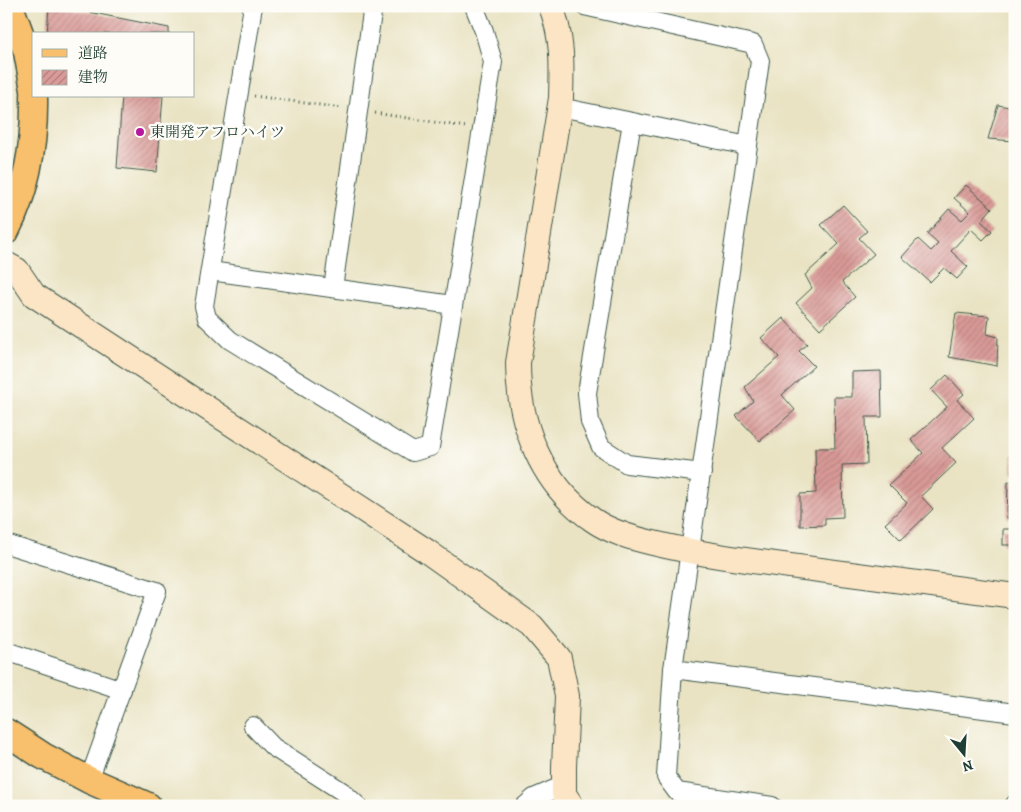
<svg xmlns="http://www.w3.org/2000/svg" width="1021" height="812" viewBox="0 0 1021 812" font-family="Alegreya,'Noto Serif JP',serif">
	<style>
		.building { fill: url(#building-hatch) }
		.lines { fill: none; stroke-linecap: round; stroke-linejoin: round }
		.street-casing { stroke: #3d5649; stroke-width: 20 }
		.secondary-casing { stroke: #3d5649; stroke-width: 26 }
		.primary-casing { stroke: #3d5649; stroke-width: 29 }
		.path { stroke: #3d5649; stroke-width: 3; stroke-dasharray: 1 4; stroke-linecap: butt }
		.street { stroke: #fff; stroke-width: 18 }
		.secondary { stroke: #fce5c4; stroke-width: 24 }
		.primary { stroke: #f8bf6c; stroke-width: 26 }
		.poi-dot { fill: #b5179e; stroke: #fdfcf7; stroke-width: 2 }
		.labels { text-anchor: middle; stroke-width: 5; stroke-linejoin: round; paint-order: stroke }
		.poi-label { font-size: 15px; fill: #1f3d34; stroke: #fdfcf7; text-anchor: start }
	</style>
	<defs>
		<pattern id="building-hatch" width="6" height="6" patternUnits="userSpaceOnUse" patternTransform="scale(1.25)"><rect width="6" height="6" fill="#da9a97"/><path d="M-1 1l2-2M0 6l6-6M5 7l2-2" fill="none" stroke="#b07f7c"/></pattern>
	</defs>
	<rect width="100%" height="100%" fill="#fdfcf7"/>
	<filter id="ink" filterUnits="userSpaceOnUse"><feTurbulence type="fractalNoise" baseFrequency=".02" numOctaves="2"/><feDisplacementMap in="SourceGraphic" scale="10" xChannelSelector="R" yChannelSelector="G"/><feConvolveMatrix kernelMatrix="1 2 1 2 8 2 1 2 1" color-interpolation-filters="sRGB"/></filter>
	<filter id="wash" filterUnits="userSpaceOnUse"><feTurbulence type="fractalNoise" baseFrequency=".0096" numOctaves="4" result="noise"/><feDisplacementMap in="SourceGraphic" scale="20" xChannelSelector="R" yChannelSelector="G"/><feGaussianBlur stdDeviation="1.12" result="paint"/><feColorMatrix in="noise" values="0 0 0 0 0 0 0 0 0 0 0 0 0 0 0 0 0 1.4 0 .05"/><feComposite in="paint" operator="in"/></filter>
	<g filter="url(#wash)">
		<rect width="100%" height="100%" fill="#e9e3c3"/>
		<g id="blocks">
			<g class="building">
				<path d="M 49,6 L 58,6 L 169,28 L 169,34 L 47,34 Z"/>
				<path d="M 122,96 L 163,96 L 157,172 L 117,168 Z"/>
				<path d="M 998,105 L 1015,108 L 1015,141 L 988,139 Z"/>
				<path d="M 966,185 L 992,208 L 981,221 L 992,231 L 983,240 L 971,229 L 951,251 L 968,267 L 957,279 L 944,268 L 930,282 L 902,257 L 918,239 L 931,251 L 938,244 L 927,234 L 949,209 L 962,220 L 970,212 L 954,198 Z"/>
				<path d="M 843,205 L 867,231 L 859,238 L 874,254 L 842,282 L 855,297 L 820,329 L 796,303 L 812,288 L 805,275 L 839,244 L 821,225 Z"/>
				<path d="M 956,313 L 989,316 L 987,334 L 998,337 L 997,366 L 949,357 Z"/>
				<path d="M 783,318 L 807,344 L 799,351 L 814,366 L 782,395 L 795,410 L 760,441 L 736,416 L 753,401 L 745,387 L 779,357 L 761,338 Z"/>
				<path d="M 881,371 L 882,417 L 866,417 L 867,464 L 842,465 L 843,517 L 825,518 L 825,525 L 800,526 L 800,494 L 816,493 L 815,448 L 835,448 L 834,397 L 852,397 L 852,372 Z"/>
				<path d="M 947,375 L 964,394 L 957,400 L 974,418 L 942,448 L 956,463 L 921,496 L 933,509 L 901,540 L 885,524 L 907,503 L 889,485 L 923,453 L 911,440 L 947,407 L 931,390 Z"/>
				<path d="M 1013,454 L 1015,454 L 1015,473 L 1012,473 Z"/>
				<path d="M 1008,482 L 1015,482 L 1015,518 L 1007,518 Z"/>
				<rect x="1003" y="529" width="12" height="16"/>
			</g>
		</g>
	</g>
	<g filter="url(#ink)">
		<use href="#blocks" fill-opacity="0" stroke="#3d5649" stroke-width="1"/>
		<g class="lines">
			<defs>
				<g id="street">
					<path d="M 253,6 L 204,306 L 207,318 L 230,340 L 413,452 L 430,447 L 493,62 L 484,31 L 474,6"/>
					<path d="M 584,6 L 753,44 L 760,61 L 673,669 L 666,777 L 677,792 L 772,806"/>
					<path d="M 560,107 L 748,146"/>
					<path d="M 632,122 L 587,393 L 590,422 L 601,447 L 627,464 L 702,473"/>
					<path d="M 210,271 L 453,305"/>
					<path d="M 333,288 L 373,6"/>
					<path d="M 6,544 L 157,591 L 89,780"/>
					<path d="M 6,651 L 122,690"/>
					<path d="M 673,669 L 1015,713"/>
					<path d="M 253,726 L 273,747 L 343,792 L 358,806"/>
					<path d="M 525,806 L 534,798 L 564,785"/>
					<path d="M 1014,806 L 1015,804"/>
				</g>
				<g id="secondary">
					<path d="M 551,6 C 563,39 562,64 561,98 L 518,363 C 518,424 541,484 593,520 C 610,532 632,538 653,543 C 698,554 744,560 790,566 C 865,576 940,586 1015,596"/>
					<path d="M 6,264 L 17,270 L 34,295 L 428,552 L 532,626 L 559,658 L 567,696 L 564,767 L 564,794 L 572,806"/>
				</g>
				<g id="primary">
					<path d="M 10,6 L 27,52 L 34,90"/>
					<path d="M 6,231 C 28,188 35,144 34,96"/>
					<path d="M 6,732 L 43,756 L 89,780 L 148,806"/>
				</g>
			</defs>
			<use href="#street" class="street-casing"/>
			<use href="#secondary" class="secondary-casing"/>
			<use href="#primary" class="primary-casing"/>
			<g class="path">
				<path d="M 254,96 L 342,108"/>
				<path d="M 375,113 L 466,127"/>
			</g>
			<use href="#street" class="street"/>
			<use href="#secondary" class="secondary"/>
			<use href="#primary" class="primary"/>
		</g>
	</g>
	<circle class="poi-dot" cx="140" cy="132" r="5"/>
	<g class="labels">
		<g class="poi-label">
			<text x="150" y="137">東開発アフロハイツ</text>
		</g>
	</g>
	<rect width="1021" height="812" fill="none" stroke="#fdfcf7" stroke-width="25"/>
	<rect x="32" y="32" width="162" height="65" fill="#fdfcf7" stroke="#a4b0a9"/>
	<rect x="42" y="49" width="25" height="8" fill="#f8bf6c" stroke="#a4b0a9"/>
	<text x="78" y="58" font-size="15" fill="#1f3d34">道路</text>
	<rect x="42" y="70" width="25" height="15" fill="url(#building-hatch)" stroke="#a4b0a9"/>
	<text x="78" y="82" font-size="15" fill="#1f3d34">建物</text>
	<g transform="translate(964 754) rotate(162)" stroke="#fdfcf7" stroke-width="4" paint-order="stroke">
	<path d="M0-4L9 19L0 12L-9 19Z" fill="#1f3d34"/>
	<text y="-8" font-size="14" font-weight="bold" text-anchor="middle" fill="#1f3d34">N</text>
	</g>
</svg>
